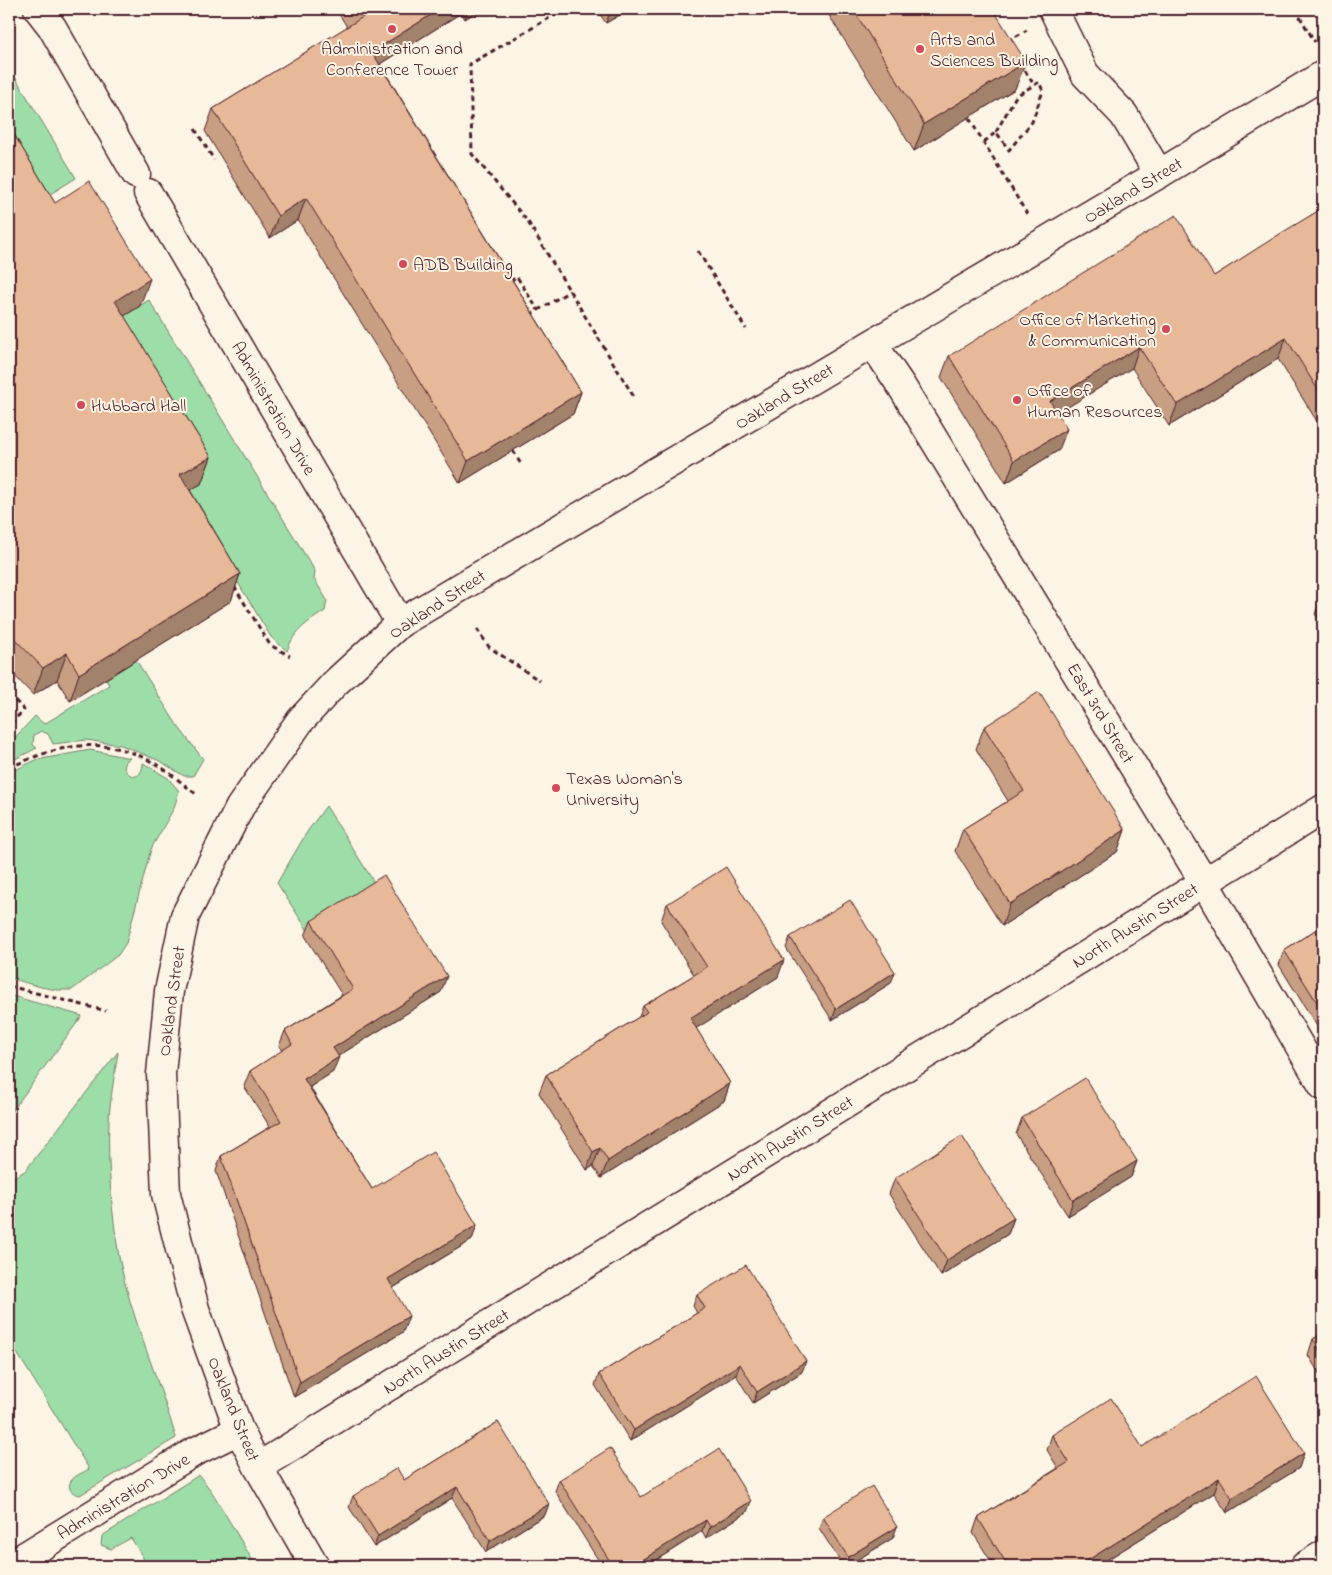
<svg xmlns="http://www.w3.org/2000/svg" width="1332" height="1575" viewBox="0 0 1332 1575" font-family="'Indie Flower',sans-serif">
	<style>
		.green { fill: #9ddea8; stroke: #747e6a }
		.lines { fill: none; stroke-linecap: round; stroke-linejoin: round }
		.minor-casing { stroke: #4a1f2b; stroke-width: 31 }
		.major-casing { stroke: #4a1f2b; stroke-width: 31 }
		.path { stroke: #4a1f2b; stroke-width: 3; stroke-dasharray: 5 4; stroke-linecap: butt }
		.minor { stroke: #fcf5e5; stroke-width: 28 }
		.major { stroke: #fcf5e5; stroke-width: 28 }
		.wall { fill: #c89f83; stroke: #4a1f2b }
		.shaded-wall { fill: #a2826a; stroke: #4a1f2b }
		.building { fill: #e8b998; stroke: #4a1f2b }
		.poi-dot { fill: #d1495b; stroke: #fcf5e5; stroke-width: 2 }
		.labels { text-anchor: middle; stroke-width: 4; stroke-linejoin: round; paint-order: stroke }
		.poi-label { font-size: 18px; fill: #4a1f2b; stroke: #fcf5e5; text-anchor: start }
		.street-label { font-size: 18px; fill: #4a1f2b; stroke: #fcf5e5 }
	</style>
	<rect width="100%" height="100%" fill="#fcf5e5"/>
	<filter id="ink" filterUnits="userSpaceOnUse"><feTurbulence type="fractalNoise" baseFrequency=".02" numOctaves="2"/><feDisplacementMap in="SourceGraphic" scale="10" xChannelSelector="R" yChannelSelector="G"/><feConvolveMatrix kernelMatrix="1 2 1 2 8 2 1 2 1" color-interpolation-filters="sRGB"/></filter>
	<g filter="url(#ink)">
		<g class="green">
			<path d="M 9,67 L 76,178 L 31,206 L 9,169 Z"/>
			<path d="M 149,300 L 315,571 L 314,579 L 327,600 L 325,611 C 308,622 294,630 287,651 L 271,637 L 184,494 L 105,327 Z"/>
			<path d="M 136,660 L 177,725 L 203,759 L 193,776 L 184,776 L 160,761 L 121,745 L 86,740 L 53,744 L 48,734 L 41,731 L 34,735 L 33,745 L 37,748 L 9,762 L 9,744 L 35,716 L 44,724 L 109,685 L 106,679 Z"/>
			<path d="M 90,750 L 130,758 L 126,761 L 124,768 C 132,781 142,778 143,763 L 168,778 L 179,791 L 174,808 L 151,849 L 126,943 L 118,955 L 72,990 L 57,990 L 41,987 L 9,978 L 9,773 L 36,760 Z"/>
			<path d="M 326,806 L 377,887 L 308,931 L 277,883 L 307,832 Z"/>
			<path d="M 9,995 L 82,1016 L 9,1115 Z"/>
			<path d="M 118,1052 C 115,1074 110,1098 109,1120 C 107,1163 112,1215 119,1257 C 131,1319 159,1378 176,1438 L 80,1495 C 76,1494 72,1493 70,1489 C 66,1478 83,1473 89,1469 L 9,1340 L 9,1180 L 25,1171 Z"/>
			<path d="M 199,1475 L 212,1492 L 256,1566 L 148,1566 L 131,1538 L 111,1549 L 101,1545 L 102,1536 Z"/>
		</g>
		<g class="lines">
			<defs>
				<g id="minor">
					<path d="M 38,9 L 52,27 L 136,174"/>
					<path d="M 1053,9 L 1085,74 L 1124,115 L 1159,174"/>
					<path d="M 148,193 L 400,623"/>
					<path d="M 873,344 L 902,387 L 1204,882 L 1323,1086"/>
					<path d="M 258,1467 L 1323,809"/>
					<path d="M 9,1566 L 194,1452 L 239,1430"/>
					<path d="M 315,1566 L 258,1467 L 239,1430 L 195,1309 L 166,1194 L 161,1074 L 169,991 L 185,916 L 240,807 L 300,721 L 335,683 L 400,623 L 1159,174 L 1323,75"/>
				</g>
				<path id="major" d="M 1305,1566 L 1323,1555"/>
			</defs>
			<use href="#minor" class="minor-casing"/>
			<use href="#major" class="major-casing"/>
			<g class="path">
				<path d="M 565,9 L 470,64 L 472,154 L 528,222 L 634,397"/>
				<path d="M 1295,9 L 1315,42"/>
				<path d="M 1008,41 L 1027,30"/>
				<path d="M 969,118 L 1027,214"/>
				<path d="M 195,129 L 214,160"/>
				<path d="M 996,132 L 1016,96 L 1034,85"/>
				<path d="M 984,142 L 996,132 L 1009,150 L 1032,122 L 1043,91 L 1039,82 L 1034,85 L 1021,64"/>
				<path d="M 698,251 L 746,329"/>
				<path d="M 510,281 L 517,277 L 538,310"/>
				<path d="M 530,315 L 570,291"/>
				<path d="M 513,451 L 522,466"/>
				<path d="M 234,586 L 270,645 L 290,656"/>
				<path d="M 477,629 L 489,647 L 540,681"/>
				<path d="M 9,694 L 24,710 L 9,725"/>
				<path d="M 9,768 C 61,743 107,734 159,766 C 172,774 184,785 196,794"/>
				<path d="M 9,986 L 106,1011"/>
			</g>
			<use href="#minor" class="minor"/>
			<use href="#major" class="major"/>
		</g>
		<g class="wall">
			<path d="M 336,9 L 481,9 L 465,19 L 461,13 L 380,64 L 581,392 L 573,414 L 460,483 L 298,220 L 270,238 L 205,131 L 213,109 L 347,27 Z"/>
			<path d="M 596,9 L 630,9 L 606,23 Z"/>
			<path d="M 825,9 L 993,9 L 1015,89 L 914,151 Z"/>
			<path d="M 9,126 L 55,203 L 140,306 L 124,316 L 211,457 L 201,484 L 190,490 L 240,574 L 231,601 L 70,701 L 57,680 L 33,695 L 9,670 Z"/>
			<path d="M 1323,208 L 1323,431 L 1278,359 L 1169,426 L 1132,368 L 1057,413 L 1059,450 L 1006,483 L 941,377 L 949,356 L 1214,276 Z"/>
			<path d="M 1323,593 L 1323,627 L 1315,614 Z"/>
			<path d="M 984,727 L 1125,830 L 1117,852 L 1002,926 L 955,851 L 963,829 L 1008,801 L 976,749 Z"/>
			<path d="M 667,904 L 778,977 L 696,1028 L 730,1083 L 724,1101 L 601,1178 L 593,1166 L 587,1170 L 539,1093 L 546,1075 L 639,1017 L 643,1006 L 694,975 L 661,921 Z"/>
			<path d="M 311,921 L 441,992 L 338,1056 L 333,1072 L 310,1087 L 372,1189 L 472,1240 L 393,1288 L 403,1332 L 294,1397 L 216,1171 L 221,1156 L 270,1127 L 244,1086 L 250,1071 L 282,1051 L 279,1046 L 285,1031 L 342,995 L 305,936 Z"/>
			<path d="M 1323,925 L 1323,1036 L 1279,965 L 1284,950 Z"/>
			<path d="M 790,937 L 891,983 L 832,1020 L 786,948 Z"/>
			<path d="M 1022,1118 L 1137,1161 L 1131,1177 L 1068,1216 L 1016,1134 Z"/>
			<path d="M 895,1178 L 1014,1218 L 1008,1234 L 941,1276 L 889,1194 Z"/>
			<path d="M 697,1295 L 802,1372 L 753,1403 L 736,1375 L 630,1441 L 595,1385 L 599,1374 L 697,1313 L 693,1306 Z"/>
			<path d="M 1323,1333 L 1323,1380 L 1308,1355 L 1313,1339 Z"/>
			<path d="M 498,1422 L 545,1515 L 486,1552 L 452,1498 L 374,1547 L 349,1507 L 353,1496 L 404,1480 Z"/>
			<path d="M 1052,1435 L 1142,1447 L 1299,1468 L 1227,1513 L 1214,1493 L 1097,1566 L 994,1566 L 973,1533 L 978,1518 L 1058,1468 L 1047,1450 Z"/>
			<path d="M 559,1480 L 641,1497 L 747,1512 L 706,1538 L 702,1531 L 647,1566 L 602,1566 L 555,1491 Z"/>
			<path d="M 823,1517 L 893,1538 L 847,1566 L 843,1566 L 819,1528 Z"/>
		</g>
		<g class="shaded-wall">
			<path d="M 440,9 L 462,9 L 461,13 L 364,74 L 372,52 Z"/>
			<path d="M 468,9 L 481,9 L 465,19 Z"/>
			<path d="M 611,9 L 630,9 L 606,23 Z"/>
			<path d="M 1026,62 L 1015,89 L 914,151 L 924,124 Z"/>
			<path d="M 306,198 L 298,220 L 270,238 L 278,216 Z"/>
			<path d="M 150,279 L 140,306 L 105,328 L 115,301 Z"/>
			<path d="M 1286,338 L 1278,359 L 1169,426 L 1177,405 Z"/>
			<path d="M 1139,347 L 1132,368 L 1042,423 L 1050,401 Z"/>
			<path d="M 581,392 L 573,414 L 460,483 L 468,461 Z"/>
			<path d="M 1067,429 L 1059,450 L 1006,483 L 1014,461 Z"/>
			<path d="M 211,457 L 201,484 L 170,501 L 180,474 Z"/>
			<path d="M 240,574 L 231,601 L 70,701 L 79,674 Z"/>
			<path d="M 67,653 L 57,680 L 33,695 L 43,668 Z"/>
			<path d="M 1125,830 L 1117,852 L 1002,926 L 1010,904 Z"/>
			<path d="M 784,960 L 778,977 L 684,1036 L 690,1018 Z"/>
			<path d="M 895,972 L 891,983 L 832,1020 L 836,1009 Z"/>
			<path d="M 447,976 L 441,992 L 327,1063 L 333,1048 Z"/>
			<path d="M 339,1057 L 333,1072 L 299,1094 L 304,1079 Z"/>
			<path d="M 730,1083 L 724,1101 L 601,1178 L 608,1161 Z"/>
			<path d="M 600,1148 L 593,1166 L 587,1170 L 593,1152 Z"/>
			<path d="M 1137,1161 L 1131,1177 L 1068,1216 L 1073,1200 Z"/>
			<path d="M 1014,1218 L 1008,1234 L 941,1276 L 947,1260 Z"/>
			<path d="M 477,1225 L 472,1240 L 383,1294 L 388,1279 Z"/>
			<path d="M 409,1316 L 403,1332 L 294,1397 L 300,1382 Z"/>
			<path d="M 806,1361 L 802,1372 L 753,1403 L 757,1392 Z"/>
			<path d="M 740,1364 L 736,1375 L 630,1441 L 634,1430 Z"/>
			<path d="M 1304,1453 L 1299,1468 L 1227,1513 L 1232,1498 Z"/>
			<path d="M 1219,1478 L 1214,1493 L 1097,1566 L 1084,1566 L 1085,1562 Z"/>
			<path d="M 457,1487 L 452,1498 L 374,1547 L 378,1536 Z"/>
			<path d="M 751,1501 L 747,1512 L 706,1538 L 710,1527 Z"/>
			<path d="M 549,1504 L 545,1515 L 486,1552 L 490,1541 Z"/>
			<path d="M 706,1520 L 702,1531 L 647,1566 L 633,1566 Z"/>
			<path d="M 897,1527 L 893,1538 L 847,1566 L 845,1566 L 848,1557 Z"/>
		</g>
		<g class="building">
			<path d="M 358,9 L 440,9 L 372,52 L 581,392 L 468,461 L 306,198 L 278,216 L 213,109 L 363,17 Z"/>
			<path d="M 853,9 L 993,9 L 1026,62 L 924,124 Z"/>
			<path d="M 9,126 L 55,203 L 89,181 L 150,279 L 115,301 L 211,457 L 180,474 L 240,574 L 79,674 L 67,653 L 43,668 L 9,633 Z"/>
			<path d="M 1323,208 L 1323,398 L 1286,338 L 1177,405 L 1139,347 L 1050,401 L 1067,429 L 1014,461 L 949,356 L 1176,215 L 1214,276 L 1283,232 Z"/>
			<path d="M 1039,692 L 1125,830 L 1010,904 L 963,829 L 1024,791 L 984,727 Z"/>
			<path d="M 726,867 L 784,960 L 690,1018 L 730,1083 L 608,1161 L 600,1148 L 593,1152 L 546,1075 L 647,1012 L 643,1006 L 707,967 L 667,904 Z"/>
			<path d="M 384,875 L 447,976 L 333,1048 L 339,1057 L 304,1079 L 372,1189 L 433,1152 L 477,1225 L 388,1279 L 409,1316 L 300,1382 L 221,1156 L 281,1121 L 250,1071 L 292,1044 L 285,1031 L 353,989 L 311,921 Z"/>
			<path d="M 850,900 L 895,972 L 836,1009 L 790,937 Z"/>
			<path d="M 1323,925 L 1323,1012 L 1284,950 Z"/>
			<path d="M 1085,1078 L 1137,1161 L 1073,1200 L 1022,1118 Z"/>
			<path d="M 962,1136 L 1014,1218 L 947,1260 L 895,1178 Z"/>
			<path d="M 746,1265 L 806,1361 L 757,1392 L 740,1364 L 634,1430 L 599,1374 L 705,1308 L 697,1295 Z"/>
			<path d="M 1323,1333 L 1323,1355 L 1313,1339 Z"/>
			<path d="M 1256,1376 L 1304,1453 L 1232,1498 L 1219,1478 L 1085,1562 L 1088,1566 L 1008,1566 L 978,1518 L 1069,1462 L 1052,1435 L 1111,1398 L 1142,1447 Z"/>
			<path d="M 498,1422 L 549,1504 L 490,1541 L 457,1487 L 378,1536 L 353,1496 L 397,1468 L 404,1480 Z"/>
			<path d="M 610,1448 L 641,1497 L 719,1449 L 751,1501 L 710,1527 L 706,1520 L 633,1566 L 613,1566 L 559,1480 Z"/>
			<path d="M 872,1486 L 897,1527 L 848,1557 L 823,1517 Z"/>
		</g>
	</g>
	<g class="poi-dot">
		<circle cx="392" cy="29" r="5"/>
		<circle cx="920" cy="49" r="5"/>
		<circle cx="403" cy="264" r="5"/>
		<circle cx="1166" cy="329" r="5"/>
		<circle cx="1017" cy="400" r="5"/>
		<circle cx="81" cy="405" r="5"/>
		<circle cx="556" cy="788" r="5"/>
	</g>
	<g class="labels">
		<g class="poi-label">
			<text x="930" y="45">Arts and<tspan x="930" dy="21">Sciences Building</tspan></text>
			<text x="392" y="54" text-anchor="middle">Administration and<tspan x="392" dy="21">Conference Tower</tspan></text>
			<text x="413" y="270">ADB Building</text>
			<text x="1156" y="325" text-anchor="end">Office of Marketing<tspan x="1156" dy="21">&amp; Communication</tspan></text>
			<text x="1027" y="396">Office of<tspan x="1027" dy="21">Human Resources</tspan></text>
			<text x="91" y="411">Hubbard Hall</text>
			<text x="566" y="784">Texas Woman's<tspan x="566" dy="21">University</tspan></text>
		</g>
		<g class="street-label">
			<text transform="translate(1133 190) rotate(-31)" y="6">Oakland Street</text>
			<text transform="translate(784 396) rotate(-31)" y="6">Oakland Street</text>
			<text transform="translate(274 408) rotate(60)" y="6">Administration Drive</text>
			<text transform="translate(437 604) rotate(-33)" y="6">Oakland Street</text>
			<text transform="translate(1101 713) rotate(59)" y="6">East 3rd Street</text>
			<text transform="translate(1135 925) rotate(-32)" y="6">North Austin Street</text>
			<text transform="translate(171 1001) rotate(-82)" y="6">Oakland Street</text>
			<text transform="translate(790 1138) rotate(-32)" y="6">North Austin Street</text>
			<text transform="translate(446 1351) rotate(-32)" y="6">North Austin Street</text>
			<text transform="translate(234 1409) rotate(68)" y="6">Oakland Street</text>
			<text transform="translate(123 1496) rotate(-31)" y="6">Administration Drive</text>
		</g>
	</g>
	<rect width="1332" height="1575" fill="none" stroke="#fcf5e5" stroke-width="30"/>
	<rect x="15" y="15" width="1302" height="1545" fill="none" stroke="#4a1f2b" stroke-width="2" filter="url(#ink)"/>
</svg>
